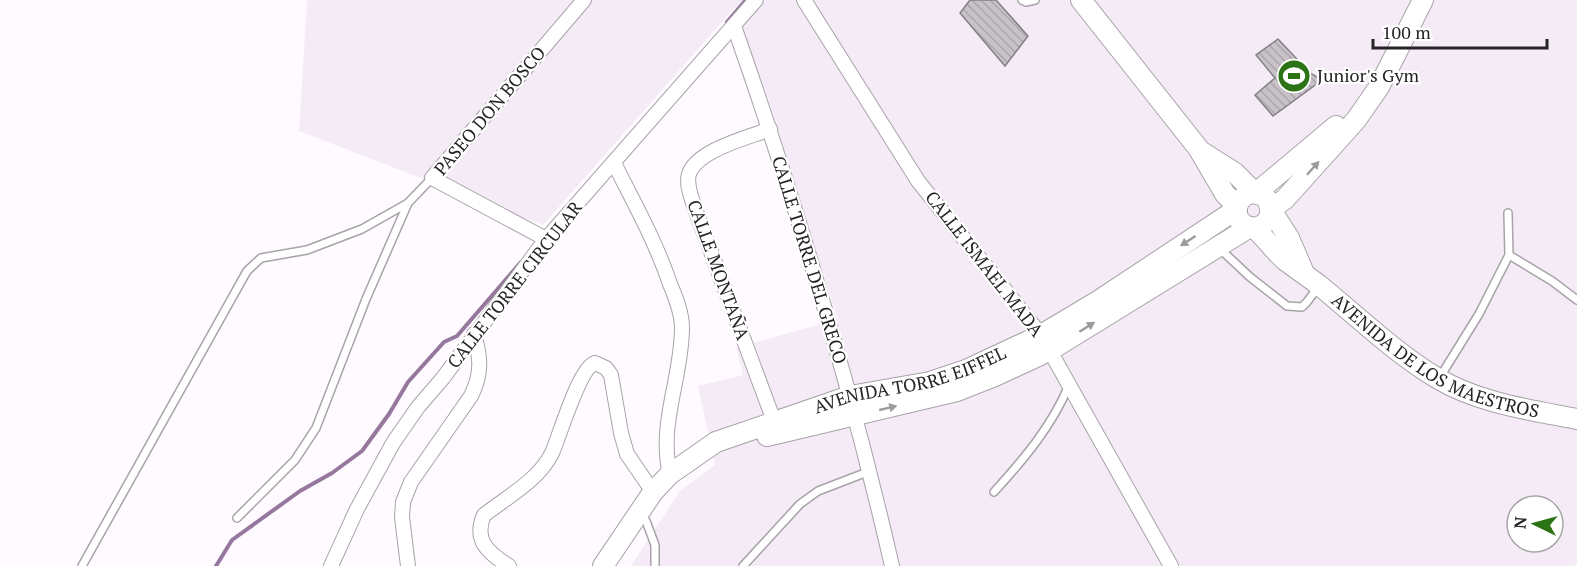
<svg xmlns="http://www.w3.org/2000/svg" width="1577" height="566" viewBox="0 0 1577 566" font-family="'PT Serif',serif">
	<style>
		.built { fill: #f5ebf7; fill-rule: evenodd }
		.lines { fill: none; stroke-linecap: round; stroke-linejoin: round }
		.stream { stroke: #96779d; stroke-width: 4 }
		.building { fill: url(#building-back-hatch); stroke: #848085; stroke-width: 1.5 }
		.lane-casing { stroke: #a7a3a8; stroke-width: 10 }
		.street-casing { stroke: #a7a3a8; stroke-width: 16 }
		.secondary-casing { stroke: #a7a3a8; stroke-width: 22 }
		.lane { stroke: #fff; stroke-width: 7 }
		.street { stroke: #fff; stroke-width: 14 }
		.secondary { stroke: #fff; stroke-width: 20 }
		.oneway { fill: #9d9c9d }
		.labels { text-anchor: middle; stroke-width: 4.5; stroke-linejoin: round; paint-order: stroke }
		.poi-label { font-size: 18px; fill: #252325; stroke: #fff; text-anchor: start }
		.street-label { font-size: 18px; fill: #252325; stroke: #fff }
	</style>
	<defs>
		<pattern id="building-back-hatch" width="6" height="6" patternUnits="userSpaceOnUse" patternTransform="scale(1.5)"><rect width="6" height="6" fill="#c7c2c8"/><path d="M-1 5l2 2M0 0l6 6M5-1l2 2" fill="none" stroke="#aba6ac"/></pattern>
	</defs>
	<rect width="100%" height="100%" fill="#fefaff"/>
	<path class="built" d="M 307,0 L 1577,0 L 1577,563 L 1574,566 L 631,566 L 680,491 L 715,465 L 698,386 L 743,375 L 736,348 L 838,319 L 736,6 L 543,225 L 299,131 ZM 1517,506 L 1553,506 L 1553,542 L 1517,542 Z"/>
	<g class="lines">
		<g class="stream">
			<path d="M 727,22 L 746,0"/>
			<path d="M 216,566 L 232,540 L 300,491 L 332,473 L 362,451 L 389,414 L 408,382 L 444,342 L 457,336 L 521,262"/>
		</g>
	</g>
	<g class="building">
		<path d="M 970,0 L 996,0 L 1028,36 L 1005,66 L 960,13 Z"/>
		<path d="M 1278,39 L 1310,73 L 1322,80 L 1273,116 L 1255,95 L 1275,78 L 1256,55 Z"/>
	</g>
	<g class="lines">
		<defs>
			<g id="lane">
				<path d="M 1022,0 L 1026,2 L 1035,0"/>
				<path d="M 1219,248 L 1250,277 L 1287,306 L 1302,307 L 1307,302 L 1318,287"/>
				<path d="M 1509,255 L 1552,281 L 1577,300"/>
				<path d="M 1440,377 L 1479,314 L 1509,255 L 1508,213"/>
				<path d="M 994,492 C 1024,459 1052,426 1069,385"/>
				<path d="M 237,518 L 295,460 L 316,428 L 366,299 L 408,203"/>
				<path d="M 646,521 L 655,545 L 655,566"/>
				<path d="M 82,566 L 247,271 L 261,258 L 307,250 L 362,229 L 408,203 L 432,178"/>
				<path d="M 743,566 L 800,504 L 818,491 L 870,471"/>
			</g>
			<g id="street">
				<path d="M 804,0 L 918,181 L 1041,335 L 1171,566"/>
				<path d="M 734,26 C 796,203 850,383 892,566"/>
				<path d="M 770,129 C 747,138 697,150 689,174 C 686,184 691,196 694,206 L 774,421"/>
				<path d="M 614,163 C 634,203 656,242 670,284 C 676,298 682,313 682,328 C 682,377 658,425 670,474"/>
				<path d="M 546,239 L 432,178 L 584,0"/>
				<path d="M 331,566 L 357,509 L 393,443 L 418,407 L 443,378 L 546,239 L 756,0"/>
				<path d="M 408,566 L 402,517 L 403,502 L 411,482 L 471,396 C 482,374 481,358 474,334"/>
				<path d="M 509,566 C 488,553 473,540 484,515 C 507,497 539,480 552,453 C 560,435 579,368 595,363 L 606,368 L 611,375 L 621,433 L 627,454 L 653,492"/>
			</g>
			<g id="secondary">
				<path d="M 1081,0 L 1198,148 L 1225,194 L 1237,206"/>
				<path d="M 1202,152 L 1235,173 L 1255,193"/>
				<path d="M 1256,193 L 1336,126"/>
				<path d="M 1271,209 L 1285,199 L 1356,120 L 1379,87 L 1423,0"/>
				<path d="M 1271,210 L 1289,238 L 1304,273"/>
				<path id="s1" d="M 1253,228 C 1269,226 1275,212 1266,198 C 1244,182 1225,213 1245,225 C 1248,227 1251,227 1254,228 C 1262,234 1276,253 1286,261 C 1297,269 1308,277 1319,285 C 1358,317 1394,352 1437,378 C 1478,403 1531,410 1577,419"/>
				<path d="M 767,436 L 957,391 L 995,376 L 1049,351 L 1250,227"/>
				<path id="s2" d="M 603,566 L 653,492 L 670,474 L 716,442 L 850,396 L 930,382 L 966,370 L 1041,335 L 1098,301 L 1237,209"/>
			</g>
		</defs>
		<use href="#lane" class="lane-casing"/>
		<use href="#street" class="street-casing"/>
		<use href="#secondary" class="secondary-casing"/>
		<use href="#lane" class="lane"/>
		<use href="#street" class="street"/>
		<use href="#secondary" class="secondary"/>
	</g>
	<defs><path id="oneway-solid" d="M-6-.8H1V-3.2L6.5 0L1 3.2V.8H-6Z" transform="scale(1.5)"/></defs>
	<g class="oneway">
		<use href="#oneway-solid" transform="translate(1313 168) rotate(-48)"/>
		<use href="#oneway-solid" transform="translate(1188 241) rotate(147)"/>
		<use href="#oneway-solid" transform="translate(1087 327) rotate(-32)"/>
		<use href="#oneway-solid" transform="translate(888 408) rotate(-13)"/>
	</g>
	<defs>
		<symbol id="stadium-disc" viewBox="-11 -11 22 22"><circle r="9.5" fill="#2b7315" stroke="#fff"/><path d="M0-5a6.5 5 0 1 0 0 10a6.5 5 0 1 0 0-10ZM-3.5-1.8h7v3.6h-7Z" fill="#fff"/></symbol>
	</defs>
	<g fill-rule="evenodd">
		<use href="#stadium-disc" x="1275" y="57" width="38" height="38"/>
	</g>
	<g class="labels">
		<g class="poi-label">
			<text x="1317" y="82">Junior's Gym</text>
		</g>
		<g class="street-label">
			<text transform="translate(490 111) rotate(-50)" y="6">PASEO DON BOSCO</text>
			<text transform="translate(809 260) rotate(73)" y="6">CALLE TORRE DEL GRECO</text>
			<text transform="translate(984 264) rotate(52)" y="6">CALLE ISMAEL MADA</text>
			<text transform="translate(718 270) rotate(70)" y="6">CALLE MONTAÑA</text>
			<text transform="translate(515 285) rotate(-52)" y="6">CALLE TORRE CIRCULAR</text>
			<text dy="6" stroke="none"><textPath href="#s1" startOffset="333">AVENIDA DE LOS MAESTROS</textPath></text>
			<text dy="6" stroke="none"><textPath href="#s2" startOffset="374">AVENIDA TORRE EIFFEL</textPath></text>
		</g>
	</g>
	<g transform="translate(1535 524) rotate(275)"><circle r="28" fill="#ffffff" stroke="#a8a7a8" stroke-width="1.5"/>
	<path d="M0-4.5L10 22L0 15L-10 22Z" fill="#2b7315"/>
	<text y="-9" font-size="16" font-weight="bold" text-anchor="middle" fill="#252325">N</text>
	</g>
	<path d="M1373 39v9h174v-9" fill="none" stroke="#252325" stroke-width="3"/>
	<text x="1382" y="39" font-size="18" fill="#252325" stroke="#ffffff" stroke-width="4.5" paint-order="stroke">100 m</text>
</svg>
